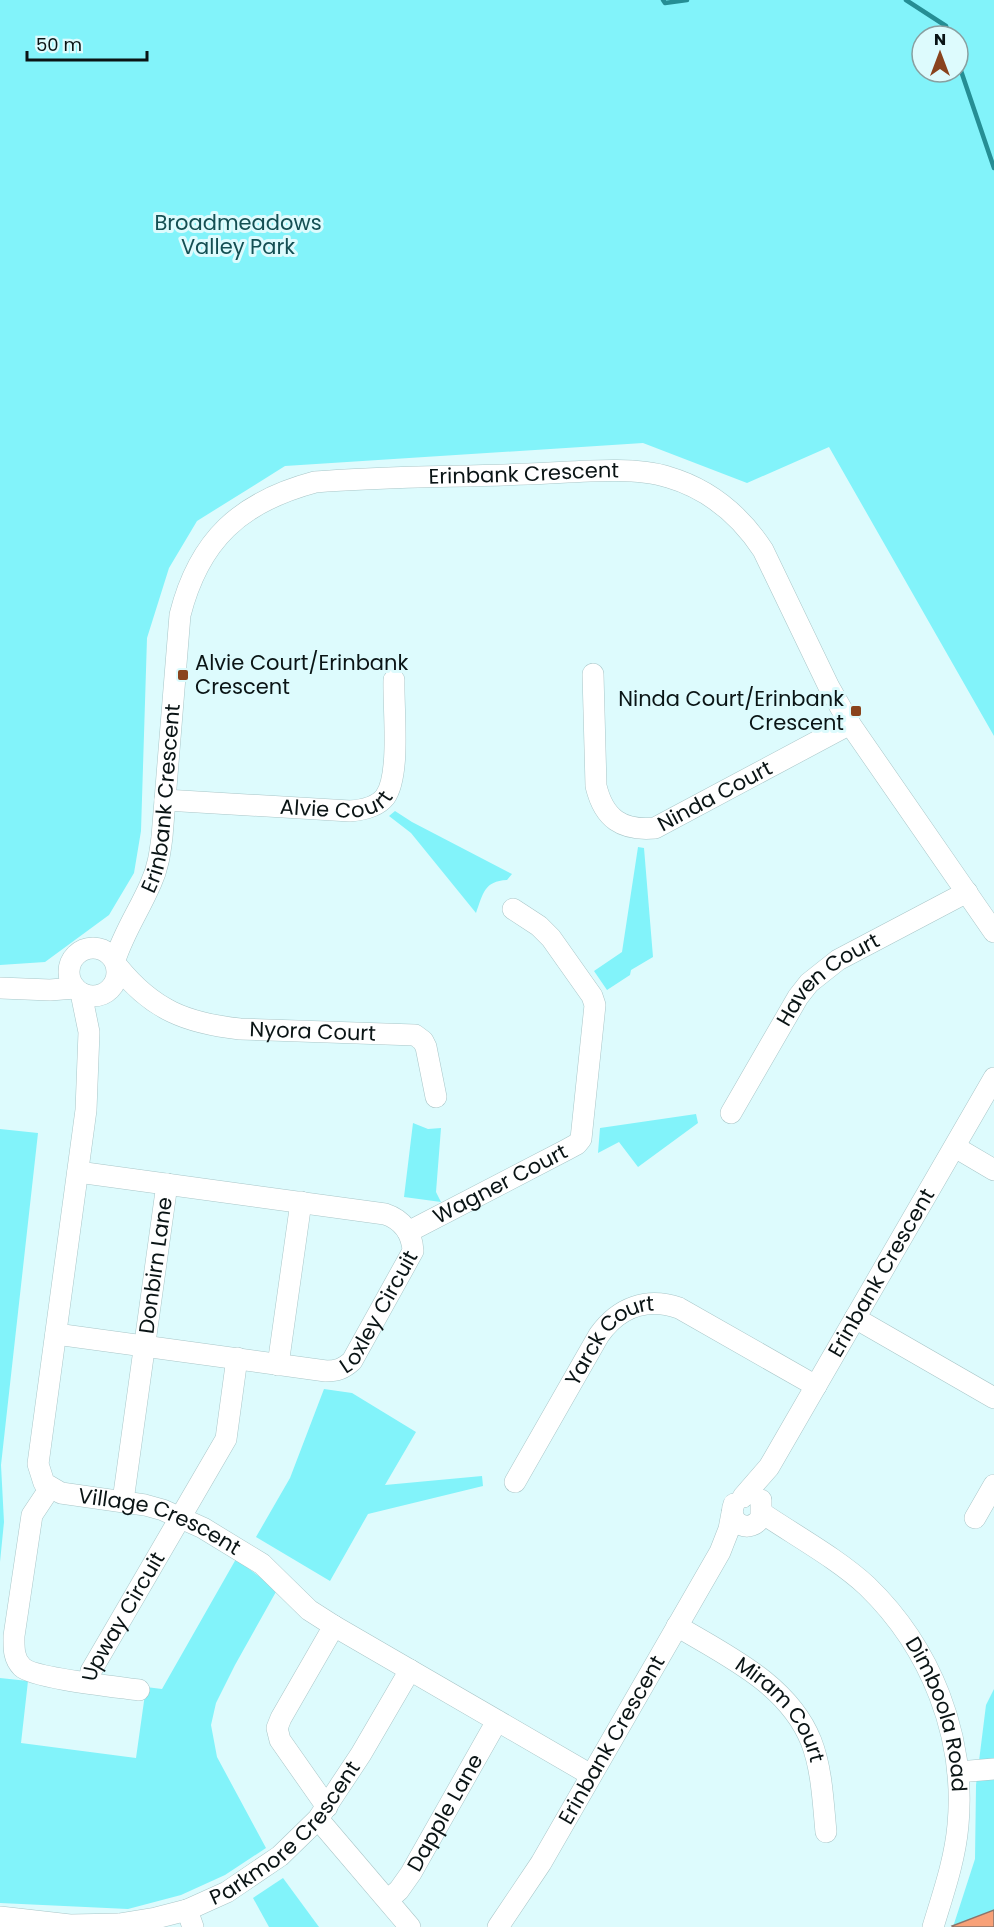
<svg xmlns="http://www.w3.org/2000/svg" width="994" height="1927" viewBox="0 0 994 1927" font-family="Poppins,sans-serif">
	<style>
		.green { fill: #82f3fa; fill-rule: evenodd }
		.lines { fill: none; stroke-linecap: round; stroke-linejoin: round }
		.stream { stroke: #258e94; stroke-width: 4.5 }
		.building { fill: #f8a178; stroke: #8b756b; stroke-width: 1.5 }
		.minor-casing { stroke: #a9c6c8; stroke-width: 22 }
		.minor { stroke: #fff; stroke-width: 21 }
		.poi-dot { fill: #89431d; stroke: #ddfbfd; stroke-width: 2 }
		.labels { text-anchor: middle; stroke-width: 6; stroke-linejoin: round; paint-order: stroke }
		.park-label { font-size: 21px; fill: #144f53; stroke: #ddfbfd }
		.street-label { font-size: 21px; fill: #0a1415; stroke: #ddfbfd }
		.poi-label { font-size: 21px; fill: #0a1415; stroke: #ddfbfd; text-anchor: start }
	</style>
	<rect width="100%" height="100%" fill="#ddfbfd"/>
	<g class="green">
		<path d="M 0,0 L 994,0 L 994,736 L 829,447 L 747,483 L 643,443 L 285,466 L 197,521 L 169,568 L 147,638 L 141,831 L 134,873 L 109,915 L 45,962 L 0,965 ZM 922,36 L 958,36 L 958,72 L 922,72 Z"/>
		<path d="M 395,811 L 412,822 L 512,874 L 507,880 C 484,881 483,894 476,913 L 411,833 L 389,816 Z"/>
		<path d="M 638,847 L 644,848 L 653,957 L 631,970 L 630,975 L 607,990 L 594,971 L 622,952 Z"/>
		<path d="M 696,1114 L 698,1123 L 638,1167 L 619,1142 L 598,1153 L 600,1128 Z"/>
		<path d="M 413,1123 L 428,1129 L 441,1128 L 436,1192 L 441,1202 L 404,1197 Z"/>
		<path d="M 0,1129 L 38,1133 L 1,1465 L 4,1522 L 0,1562 Z"/>
		<path d="M 324,1389 L 352,1393 L 416,1432 L 385,1485 L 482,1476 L 483,1486 L 368,1514 L 330,1581 L 256,1537 L 290,1478 Z"/>
		<path d="M 236,1559 L 277,1590 L 235,1665 L 216,1703 L 211,1725 L 217,1757 L 266,1848 L 225,1875 L 181,1895 L 128,1909 L 0,1903 L 0,1678 L 28,1681 L 21,1743 L 136,1758 L 146,1687 L 162,1689 Z"/>
		<path d="M 994,1689 L 994,1927 L 953,1927 L 975,1859 L 976,1785 L 986,1705 Z"/>
		<path d="M 283,1878 L 319,1927 L 269,1927 L 253,1898 Z"/>
	</g>
	<g class="lines">
		<g class="stream">
			<path d="M 663,0 L 665,3 L 687,0"/>
			<path d="M 906,0 L 946,26 L 949,36"/>
			<path d="M 958,62 L 994,168"/>
		</g>
	</g>
	<path class="building" d="M 994,1910 L 994,1927 L 953,1927 L 952,1926 Z"/>
	<g class="lines">
		<defs>
			<g id="minor">
				<path id="s1" d="M 593,674 L 596,786 C 604,819 622,831 655,828 L 850,724"/>
				<path id="s2" d="M 165,800 L 350,811 C 363,810 377,807 385,797 C 401,775 393,708 394,680"/>
				<circle cx="93" cy="972" r="24"/>
				<path id="s3" d="M 115,960 C 124,932 140,909 151,883 C 158,868 160,853 162,837 L 180,615 C 199,540 240,502 315,482 C 385,476 457,477 528,474 C 568,473 631,465 668,477 C 709,489 740,515 763,550 L 829,687 L 850,724 L 994,932"/>
				<path id="s4" d="M 118,967 C 153,1010 186,1023 240,1029 L 415,1035 L 423,1041 L 426,1047 L 436,1097"/>
				<path d="M 0,988 L 50,990 L 75,988"/>
				<path id="s5" d="M 81,993 L 89,1032 L 86,1110 L 38,1464 L 44,1483 L 61,1493 L 145,1505 L 163,1510 L 203,1528 L 262,1564 L 309,1610 L 334,1626 L 591,1775"/>
				<path id="s6" d="M 731,1113 L 798,997 L 809,983 L 838,960 L 967,892"/>
				<path d="M 955,1147 L 994,1170"/>
				<path id="s7" d="M 408,1232 L 566,1150 L 577,1144 L 581,1139 L 595,1005 L 592,996 L 551,938 L 539,926 L 513,909"/>
				<path d="M 855,1318 L 994,1398"/>
				<path id="s8" d="M 56,1334 L 326,1371 C 337,1371 343,1369 352,1361 L 413,1251 C 412,1233 403,1220 385,1214 L 78,1172"/>
				<path d="M 278,1365 L 301,1202"/>
				<path id="s9" d="M 515,1482 L 599,1335 C 619,1307 647,1297 679,1308 L 816,1386"/>
				<path d="M 50,1488 L 32,1515 L 14,1636 C 14,1647 13,1658 22,1667 C 33,1678 118,1687 139,1690"/>
				<path id="s10" d="M 743,1497 L 769,1467 L 994,1078"/>
				<path id="s11" d="M 123,1501 L 167,1184"/>
				<path d="M 734,1504 C 726,1524 751,1535 761,1517 L 761,1500"/>
				<path id="s12" d="M 762,1513 C 796,1536 838,1559 867,1586 C 931,1648 966,1736 958,1825 C 955,1860 943,1894 933,1927"/>
				<path d="M 975,1518 L 994,1485"/>
				<path id="s13" d="M 677,1626 C 727,1656 788,1684 811,1741 C 822,1769 823,1802 826,1832"/>
				<path id="s14" d="M 89,1682 L 91,1671 L 226,1439 L 237,1358"/>
				<path d="M 958,1772 L 994,1769"/>
				<path d="M 327,1807 L 280,1740 L 277,1728 L 281,1718 L 334,1626"/>
				<path d="M 318,1819 L 410,1927"/>
				<path id="s15" d="M 388,1900 L 399,1890 L 411,1873 L 497,1721"/>
				<path d="M 187,1910 L 193,1927"/>
				<path id="s16" d="M 0,1917 L 70,1925 L 119,1924 L 156,1918 L 187,1910 L 227,1892 L 280,1856 L 318,1819 L 361,1754 L 410,1670"/>
				<path id="s17" d="M 498,1927 L 541,1863 L 720,1552 L 729,1529 L 732,1513"/>
			</g>
		</defs>
		<use href="#minor" class="minor-casing"/>
		<use href="#minor" class="minor"/>
	</g>
	<g class="poi-dot">
		<rect x="177" y="669" width="12" height="12" rx="3"/>
		<rect x="850" y="705" width="12" height="12" rx="3"/>
	</g>
	<g class="labels">
		<g class="park-label">
			<text x="238" y="230">Broadmeadows<tspan x="238" dy="24">Valley Park</tspan></text>
		</g>
		<g class="street-label">
			<text dy="7" stroke="none"><textPath href="#s3" startOffset="765">Erinbank Crescent</textPath></text>
			<text dy="7" stroke="none"><textPath href="#s2" startOffset="172">Alvie Court</textPath></text>
			<text dy="7" stroke="none"><textPath href="#s1" startOffset="261">Ninda Court</textPath></text>
			<text dy="7" stroke="none"><textPath href="#s3" startOffset="171">Erinbank Crescent</textPath></text>
			<text dy="7" stroke="none"><textPath href="#s6" startOffset="168">Haven Court</textPath></text>
			<text dy="7" stroke="none"><textPath href="#s4" startOffset="214">Nyora Court</textPath></text>
			<text dy="7" stroke="none"><textPath href="#s7" startOffset="104">Wagner Court</textPath></text>
			<text dy="7" stroke="none"><textPath href="#s11" startOffset="238">Donbirn Lane</textPath></text>
			<text dy="7" stroke="none"><textPath href="#s10" startOffset="264">Erinbank Crescent</textPath></text>
			<text dy="7" stroke="none"><textPath href="#s8" startOffset="357">Loxley Circuit</textPath></text>
			<text dy="7" stroke="none"><textPath href="#s9" startOffset="174">Yarck Court</textPath></text>
			<text dy="7" stroke="none"><textPath href="#s5" startOffset="618">Village Crescent</textPath></text>
			<text dy="7" stroke="none"><textPath href="#s14" startOffset="74">Upway Circuit</textPath></text>
			<text dy="7" stroke="none"><textPath href="#s13" startOffset="136">Miram Court</textPath></text>
			<text dy="7" stroke="none"><textPath href="#s12" startOffset="278">Dimboola Road</textPath></text>
			<text dy="7" stroke="none"><textPath href="#s17" startOffset="219">Erinbank Crescent</textPath></text>
			<text dy="7" stroke="none"><textPath href="#s15" startOffset="105">Dapple Lane</textPath></text>
			<text dy="7" stroke="none"><textPath href="#s16" startOffset="316">Parkmore Crescent</textPath></text>
		</g>
		<g class="poi-label">
			<text x="195" y="670">Alvie Court/Erinbank<tspan x="195" dy="24">Crescent</tspan></text>
			<text x="844" y="706" text-anchor="end">Ninda Court/Erinbank<tspan x="844" dy="24">Crescent</tspan></text>
		</g>
	</g>
	<g transform="translate(940 54)"><circle r="28" fill="#ddfbfd" stroke="#899fa0" stroke-width="1.5"/>
	<path d="M0-4.5L10 22L0 15L-10 22Z" fill="#89431d"/>
	<text y="-9" font-size="16" font-weight="bold" text-anchor="middle" fill="#0a1415">N</text>
	</g>
	<path d="M27 51v9h120v-9" fill="none" stroke="#0a1415" stroke-width="3"/>
	<text x="36" y="51" font-size="18" fill="#0a1415" stroke="#ddfbfd" stroke-width="4.5" paint-order="stroke">50 m</text>
</svg>
